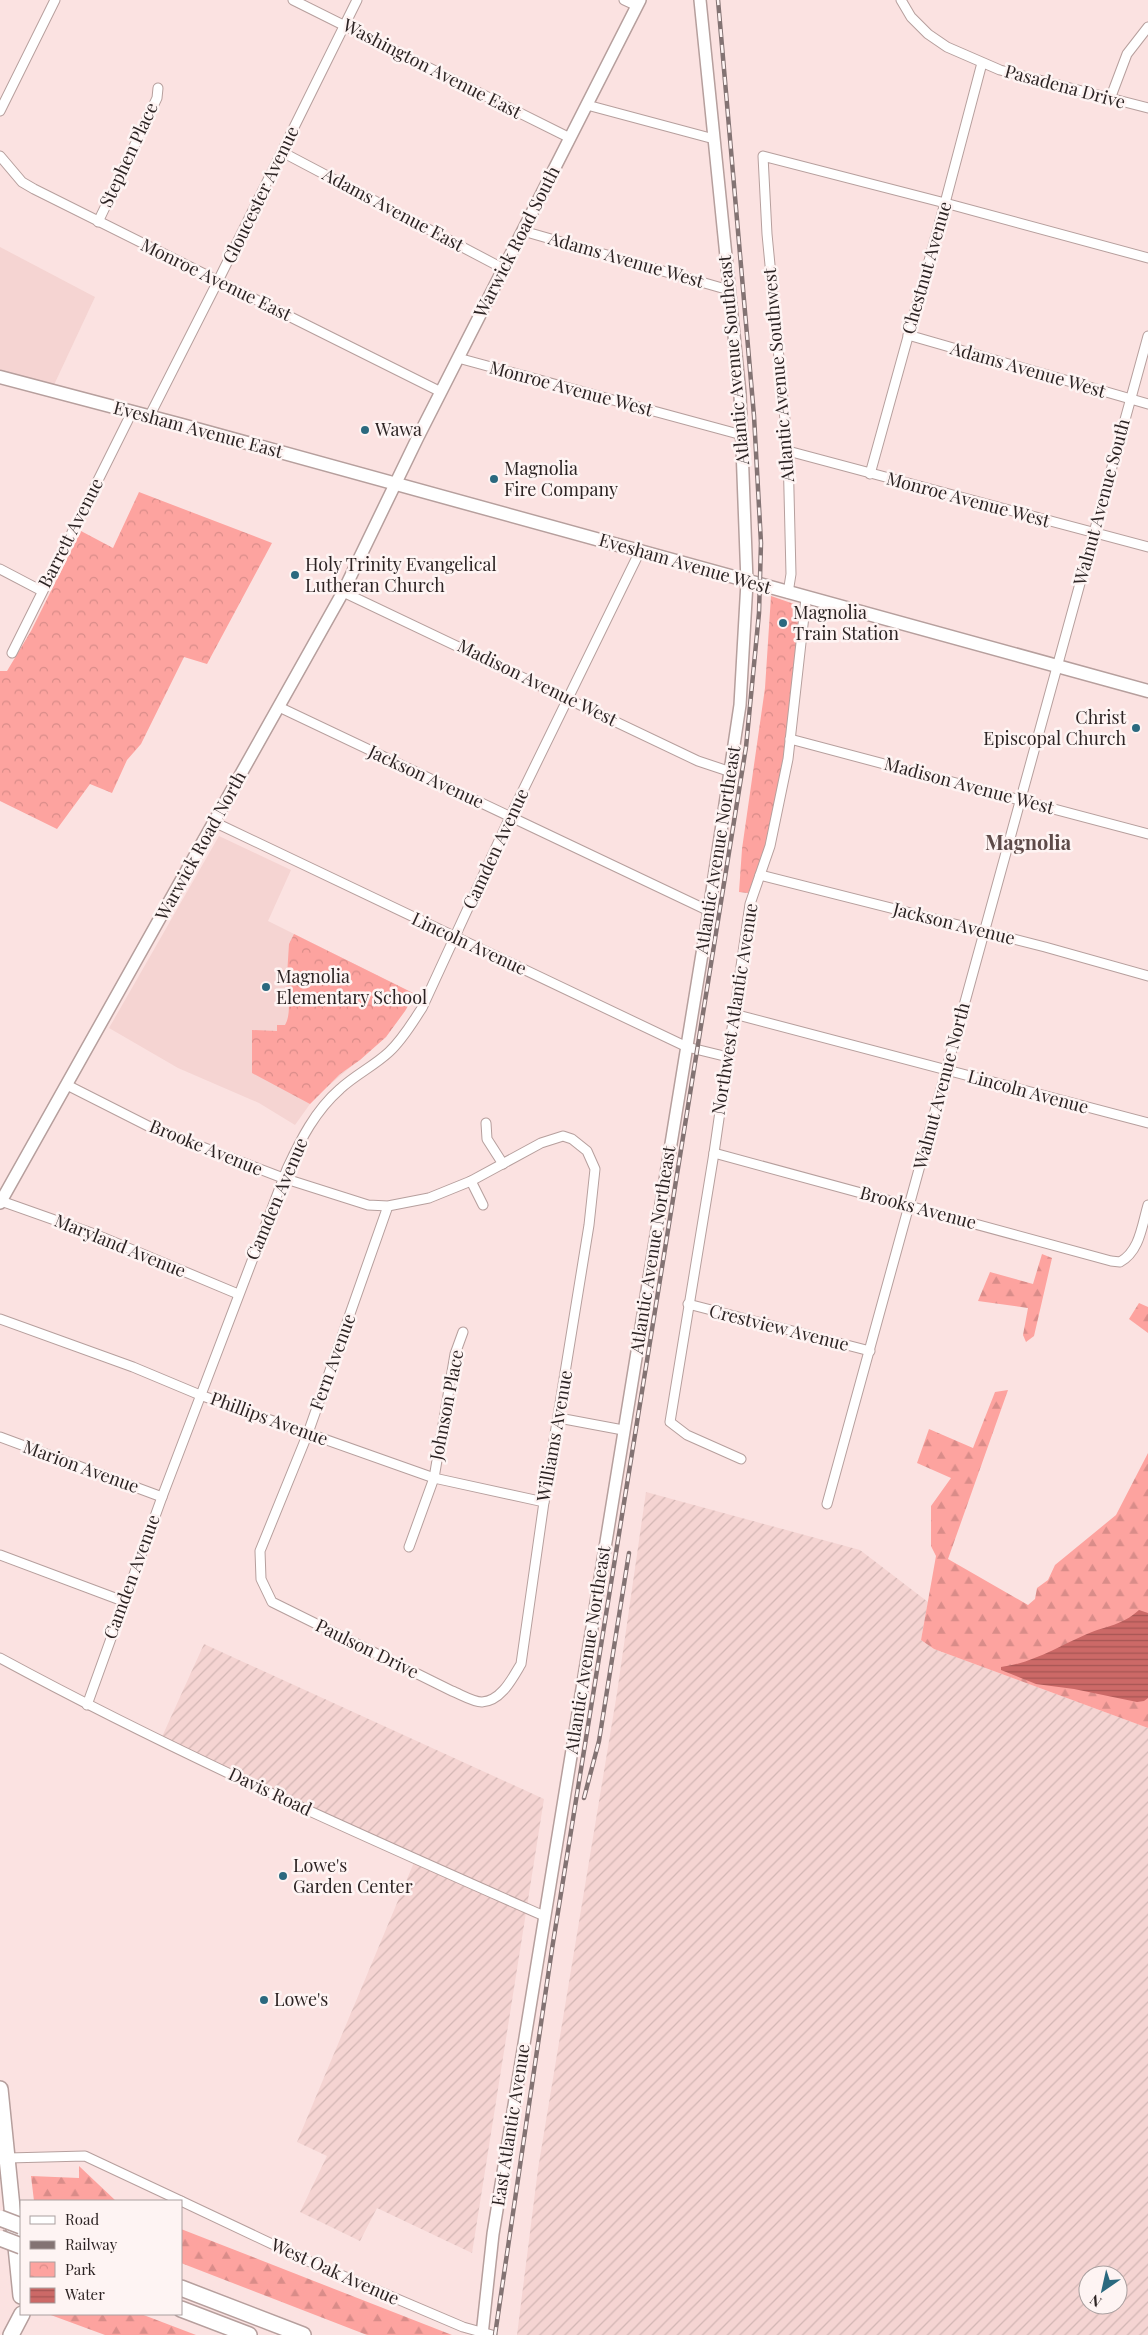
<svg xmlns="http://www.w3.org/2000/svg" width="1148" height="2335" viewBox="0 0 1148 2335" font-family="'Playfair Display',serif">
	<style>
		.built { fill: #f5d4d2 }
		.industrial { fill: url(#industrial-furrows); fill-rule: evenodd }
		.forest { fill: url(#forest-firs) }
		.park { fill: url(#park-crowns) }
		.water { fill: url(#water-rules) }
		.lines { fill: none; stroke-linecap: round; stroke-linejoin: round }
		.street-casing { stroke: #b69f9d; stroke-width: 11 }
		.secondary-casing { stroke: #b69f9d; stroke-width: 14 }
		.primary-casing { stroke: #b69f9d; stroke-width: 15 }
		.highway-casing { stroke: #b69f9d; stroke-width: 18 }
		.street { stroke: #fff; stroke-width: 9 }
		.secondary { stroke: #fff; stroke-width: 11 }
		.primary { stroke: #fff; stroke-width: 12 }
		.highway { stroke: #fff; stroke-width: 15 }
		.rail-casing { stroke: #837373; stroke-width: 4.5 }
		.rail { stroke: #fef4f3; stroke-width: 2.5; stroke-dasharray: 8; stroke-linecap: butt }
		.highway-bridge-casing { stroke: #b69f9d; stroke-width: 18; stroke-linecap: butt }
		.highway-bridge { stroke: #fff; stroke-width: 15 }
		.poi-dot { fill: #2b697f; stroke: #fef4f3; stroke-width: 2 }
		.labels { text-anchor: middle; stroke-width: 5; stroke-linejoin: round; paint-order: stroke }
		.street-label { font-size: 18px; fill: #2c2323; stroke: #fef4f3 }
		.poi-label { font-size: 18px; fill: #2c2323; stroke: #fef4f3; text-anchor: start }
		.quarter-label { font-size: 20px; font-weight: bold; fill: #5d4a48; stroke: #fef4f3 }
	</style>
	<defs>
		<pattern id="industrial-furrows" width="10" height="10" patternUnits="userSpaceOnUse" patternTransform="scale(1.25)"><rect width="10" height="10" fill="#f5d4d2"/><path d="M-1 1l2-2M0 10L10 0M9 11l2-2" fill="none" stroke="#d2b6b4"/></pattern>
		<pattern id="forest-firs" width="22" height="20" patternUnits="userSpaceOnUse" patternTransform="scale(1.25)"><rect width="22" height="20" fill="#fda39f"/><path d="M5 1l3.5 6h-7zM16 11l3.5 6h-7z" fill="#d98c89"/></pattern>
		<pattern id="park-crowns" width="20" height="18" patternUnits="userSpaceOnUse" patternTransform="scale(1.25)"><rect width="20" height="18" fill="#fda39f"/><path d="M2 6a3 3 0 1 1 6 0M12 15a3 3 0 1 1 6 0" fill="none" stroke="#d98c89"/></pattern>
		<pattern id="water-rules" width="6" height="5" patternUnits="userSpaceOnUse" patternTransform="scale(1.25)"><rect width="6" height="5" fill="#cc6967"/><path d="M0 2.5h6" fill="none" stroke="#a65654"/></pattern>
	</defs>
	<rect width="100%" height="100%" fill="#fbe2e1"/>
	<g class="built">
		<path d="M 0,247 L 95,297 L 53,387 L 0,372 Z"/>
		<path d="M 219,836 L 291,870 L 268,921 L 415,994 L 405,1011 L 386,1037 L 327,1087 L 310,1104 L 295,1125 L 259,1103 L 178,1068 L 109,1028 Z"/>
	</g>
	<g class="industrial">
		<path d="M 646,1492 L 860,1550 L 928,1602 L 921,1640 L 934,1649 L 1148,1728 L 1148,2335 L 517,2335 L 538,2169 L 617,1693 ZM 1088,2275 L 1118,2275 L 1118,2305 L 1088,2305 Z"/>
		<path d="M 204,1644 L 544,1799 L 472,2253 L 377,2208 L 360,2241 L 300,2212 L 327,2156 L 297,2142 L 415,1860 L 161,1739 Z"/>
	</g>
	<g class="forest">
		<path d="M 1042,1254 L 1052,1258 L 1034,1336 L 1026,1342 L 1023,1335 L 1028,1308 L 978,1301 L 990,1272 L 1033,1284 Z"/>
		<path d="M 1139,1303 L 1148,1307 L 1148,1333 L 1129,1319 Z"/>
		<path d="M 1008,1390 L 948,1559 L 1028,1605 L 1035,1599 L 1037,1588 L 1048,1580 L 1055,1565 L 1116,1515 L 1148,1453 L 1148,1728 L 934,1649 L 921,1640 L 936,1556 L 931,1546 L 931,1506 L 951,1478 L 917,1463 L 929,1429 L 973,1448 L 995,1392 Z"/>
		<path d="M 79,2166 L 116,2201 L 34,2201 L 31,2176 L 79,2178 Z"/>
		<path d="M 181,2229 L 452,2335 L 367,2335 L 181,2263 Z"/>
		<path d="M 48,2314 L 141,2314 L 196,2335 L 105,2335 Z"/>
	</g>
	<g class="park">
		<path d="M 139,492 L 272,543 L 207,664 L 184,657 L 141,744 L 127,760 L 112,793 L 90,784 L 57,829 L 0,801 L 0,671 L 7,671 L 31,631 L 81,531 L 113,548 Z"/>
		<path d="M 771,596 L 797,605 L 799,615 L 793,685 L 776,810 L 760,868 L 748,893 L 739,892 L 742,849 L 765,688 Z"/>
		<path d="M 294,934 L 415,994 L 405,1011 L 386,1037 L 360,1060 L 340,1074 L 310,1104 L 252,1073 L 252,1030 L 277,1031 L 277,1025 L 285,1025 C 290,1017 290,1000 286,991 L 289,944 Z"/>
	</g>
	<path class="water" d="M 1139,1610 L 1148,1613 L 1148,1698 L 1144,1701 L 1137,1702 L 1074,1689 L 1036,1684 L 1001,1670 L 1001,1667 C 1033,1663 1059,1646 1087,1634 C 1108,1625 1121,1626 1139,1610 Z"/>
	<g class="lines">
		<defs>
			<g id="street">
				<path d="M 293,0 L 570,138"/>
				<path d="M 624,0 L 637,6"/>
				<path d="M 901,0 L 911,17 L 928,34 L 947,47 L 1000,70 L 1148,108"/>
				<path d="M 1110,99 L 1127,54 L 1148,27"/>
				<path d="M 587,105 L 714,139"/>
				<path d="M 0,111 L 55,0"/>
				<path d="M 282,152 L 504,269"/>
				<path d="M 0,156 L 22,182 L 34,189 L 441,392"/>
				<path d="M 98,222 L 157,98 L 158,88"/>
				<path d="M 523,231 L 729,290"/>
				<path d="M 908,335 L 1148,404"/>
				<path d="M 458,358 L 742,435"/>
				<path d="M 149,417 L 218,281 L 357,0"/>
				<path d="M 788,451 L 1148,547"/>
				<path d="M 870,474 L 945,203 L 982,63"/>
				<path d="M 0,569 L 42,591"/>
				<path d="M 343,592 L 698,761 L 731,772"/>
				<path d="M 788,593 L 791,574 L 788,451 L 767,234 L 763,156 L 945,203 L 1148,258"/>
				<path d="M 12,653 L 132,412"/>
				<path d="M 279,707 L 709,911"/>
				<path d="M 790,739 L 1148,834"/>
				<path d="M 214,822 L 687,1047 L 728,1057"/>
				<path d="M 760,875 L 1045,947 L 1148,976"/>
				<path d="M 734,1014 L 1148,1123"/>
				<path d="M 67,1085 L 150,1127 L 283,1178 L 368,1205 L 388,1206 L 429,1198 L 471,1181 L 541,1143 L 563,1136 L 572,1139 L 587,1151 L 595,1169 L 589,1225 L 544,1502 L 521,1664 C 512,1679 501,1701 482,1702 C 473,1702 460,1694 452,1691 L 272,1602 L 261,1579 L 260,1551 L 308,1433 L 388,1206"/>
				<path d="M 486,1123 L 487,1139 L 503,1164"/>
				<path d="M 714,1153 L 1111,1261 L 1120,1262 C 1140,1251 1142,1225 1148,1205"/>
				<path d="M 471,1181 L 483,1205"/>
				<path d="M 1,1201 L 97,1235 L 238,1294"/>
				<path d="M 688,1304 L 870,1351"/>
				<path d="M 0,1319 L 133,1367 L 200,1395 L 434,1478 L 544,1502"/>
				<path d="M 559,1418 L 623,1430"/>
				<path d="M 0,1437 L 162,1497"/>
				<path d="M 741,1459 L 687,1435 L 670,1422 L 714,1153 L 750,904 L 770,846 L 788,759 L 806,598"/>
				<path d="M 827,1504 L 1148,336"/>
				<path d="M 409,1547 L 434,1478 L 455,1354 L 463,1332"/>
				<path d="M 0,1555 L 123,1601"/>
				<path d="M 0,1658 C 177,1754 361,1835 544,1916"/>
				<path d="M 87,1705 L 162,1497 L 287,1169 C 301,1139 315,1111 340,1089 C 355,1075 374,1066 389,1052 C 403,1039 412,1023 422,1008 L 510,817 L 640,551"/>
				<path d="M 8,2158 L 85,2156 L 181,2201"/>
				<path d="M 181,2201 L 308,2261 L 463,2327 L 492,2335"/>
			</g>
			<g id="secondary">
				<path d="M 0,1203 L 343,592 L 418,437 L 640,0"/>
				<path d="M 482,2335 L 493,2234 L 709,911 L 740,705 L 747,582 L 740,394 L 700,0"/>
			</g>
			<path id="primary" d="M 0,377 L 182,425 L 1148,691"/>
			<g id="highway">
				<path d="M 0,2089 L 21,2296"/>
				<path d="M 181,2288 L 303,2335"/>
				<path d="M 181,2309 L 249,2335"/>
				<path d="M 11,2335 L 22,2314"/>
			</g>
		</defs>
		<use href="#street" class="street-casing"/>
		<use href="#secondary" class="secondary-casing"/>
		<use href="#primary" class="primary-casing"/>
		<use href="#highway" class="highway-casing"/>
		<use href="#street" class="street"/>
		<use href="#secondary" class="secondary"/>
		<use href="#primary" class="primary"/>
		<use href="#highway" class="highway"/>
		<defs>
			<g id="rail">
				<path d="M 584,1798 L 599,1741 L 629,1553"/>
				<path d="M 495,2335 L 552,1949 L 746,747 L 759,613 L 761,543 L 754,416 L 718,0"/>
			</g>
		</defs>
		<use href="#rail" class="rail-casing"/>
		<use href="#rail" class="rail"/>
		<defs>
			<g id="highway-bridge">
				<path d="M 0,2218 L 21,2226"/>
				<path d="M 0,2238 L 21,2246"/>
			</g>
		</defs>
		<use href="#highway-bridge" class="highway-bridge-casing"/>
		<use href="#highway-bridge" class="highway-bridge"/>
	</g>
	<g class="poi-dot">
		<circle cx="365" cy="430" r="5"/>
		<circle cx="494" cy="479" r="5"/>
		<circle cx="295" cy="575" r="5"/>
		<circle cx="783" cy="623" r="5"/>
		<circle cx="1136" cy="728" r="5"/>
		<circle cx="266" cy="987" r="5"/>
		<circle cx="283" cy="1876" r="5"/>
		<circle cx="264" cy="2000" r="5"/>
	</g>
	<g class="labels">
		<g class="street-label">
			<text transform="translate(432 69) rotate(27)" y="6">Washington Avenue East</text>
			<text transform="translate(1065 87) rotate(15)" y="6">Pasadena Drive</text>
			<text transform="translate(129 155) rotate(-65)" y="6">Stephen Place</text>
			<text transform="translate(261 195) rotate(-64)" y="6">Gloucester Avenue</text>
			<text transform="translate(393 210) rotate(28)" y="6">Adams Avenue East</text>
			<text transform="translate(517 242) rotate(-63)" y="6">Warwick Road South</text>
			<text transform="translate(626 260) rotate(16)" y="6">Adams Avenue West</text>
			<text transform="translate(927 268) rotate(-74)" y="6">Chestnut Avenue</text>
			<text transform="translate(216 280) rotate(26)" y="6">Monroe Avenue East</text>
			<text transform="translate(734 360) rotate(-95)" y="6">Atlantic Avenue Southeast</text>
			<text transform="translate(1028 370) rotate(16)" y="6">Adams Avenue West</text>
			<text transform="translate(779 375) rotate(-95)" y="6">Atlantic Avenue Southwest</text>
			<text transform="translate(571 389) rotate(15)" y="6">Monroe Avenue West</text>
			<text transform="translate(198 430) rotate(15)" y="6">Evesham Avenue East</text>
			<text transform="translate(968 500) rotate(15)" y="6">Monroe Avenue West</text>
			<text transform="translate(1102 502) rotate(-75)" y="6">Walnut Avenue South</text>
			<text transform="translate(71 533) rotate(-63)" y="6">Barrett Avenue</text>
			<text transform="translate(685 564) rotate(16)" y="6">Evesham Avenue West</text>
			<text transform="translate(537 683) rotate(26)" y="6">Madison Avenue West</text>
			<text transform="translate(426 777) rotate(25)" y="6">Jackson Avenue</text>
			<text transform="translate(969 786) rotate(15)" y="6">Madison Avenue West</text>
			<text transform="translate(201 846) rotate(-61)" y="6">Warwick Road North</text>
			<text transform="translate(496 849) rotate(-65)" y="6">Camden Avenue</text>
			<text transform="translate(718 850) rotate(-81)" y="6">Atlantic Avenue Northeast</text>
			<text transform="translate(954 924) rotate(14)" y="6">Jackson Avenue</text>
			<text transform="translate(469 944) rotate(25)" y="6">Lincoln Avenue</text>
			<text transform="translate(735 1009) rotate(-81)" y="6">Northwest Atlantic Avenue</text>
			<text transform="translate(942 1086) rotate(-75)" y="6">Walnut Avenue North</text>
			<text transform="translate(1028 1092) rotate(15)" y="6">Lincoln Avenue</text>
			<text transform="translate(206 1148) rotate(22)" y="6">Brooke Avenue</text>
			<text transform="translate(277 1199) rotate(-67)" y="6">Camden Avenue</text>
			<text transform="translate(918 1208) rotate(15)" y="6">Brooks Avenue</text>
			<text transform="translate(120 1246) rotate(22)" y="6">Maryland Avenue</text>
			<text transform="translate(653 1250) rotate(-81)" y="6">Atlantic Avenue Northeast</text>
			<text transform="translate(779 1328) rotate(14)" y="6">Crestview Avenue</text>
			<text transform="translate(333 1362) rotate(-70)" y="6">Fern Avenue</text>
			<text transform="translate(447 1405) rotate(-79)" y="6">Johnson Place</text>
			<text transform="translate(269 1419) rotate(20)" y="6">Phillips Avenue</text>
			<text transform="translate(555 1436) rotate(-80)" y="6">Williams Avenue</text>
			<text transform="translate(81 1467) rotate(20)" y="6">Marion Avenue</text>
			<text transform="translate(132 1577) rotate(-70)" y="6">Camden Avenue</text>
			<text transform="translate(367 1649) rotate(26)" y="6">Paulson Drive</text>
			<text transform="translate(588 1650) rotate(-81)" y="6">Atlantic Avenue Northeast</text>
			<text transform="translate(270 1792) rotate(25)" y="6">Davis Road</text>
			<text transform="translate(511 2125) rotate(-81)" y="6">East Atlantic Avenue</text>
			<text transform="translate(335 2272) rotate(24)" y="6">West Oak Avenue</text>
		</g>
		<g class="poi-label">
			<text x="375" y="436">Wawa</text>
			<text x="504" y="475">Magnolia<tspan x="504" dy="21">Fire Company</tspan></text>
			<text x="305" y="571">Holy Trinity Evangelical<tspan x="305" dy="21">Lutheran Church</tspan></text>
			<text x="793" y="619">Magnolia<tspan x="793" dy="21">Train Station</tspan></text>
			<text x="1126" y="724" text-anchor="end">Christ<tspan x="1126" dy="21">Episcopal Church</tspan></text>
			<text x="276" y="983">Magnolia<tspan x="276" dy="21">Elementary School</tspan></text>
			<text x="293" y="1872">Lowe's<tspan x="293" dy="21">Garden Center</tspan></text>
			<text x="274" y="2006">Lowe's</text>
		</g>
		<g class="quarter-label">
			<text x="1028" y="850">Magnolia</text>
		</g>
	</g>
	<rect x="20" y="2200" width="162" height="115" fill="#fef4f3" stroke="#aaa0a0"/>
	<rect x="30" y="2216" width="25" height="8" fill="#ffffff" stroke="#aaa0a0"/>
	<text x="65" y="2225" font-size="15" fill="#2c2323">Road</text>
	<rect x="30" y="2241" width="25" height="8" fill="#837373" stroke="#aaa0a0"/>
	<text x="65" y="2250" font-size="15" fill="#2c2323">Railway</text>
	<rect x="30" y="2262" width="25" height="15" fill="url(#park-crowns)" stroke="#aaa0a0"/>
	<text x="65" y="2275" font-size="15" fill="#2c2323">Park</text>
	<rect x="30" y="2288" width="25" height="15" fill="url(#water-rules)" stroke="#aaa0a0"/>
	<text x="65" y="2300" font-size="15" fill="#2c2323">Water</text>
	<g transform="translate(1103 2290) rotate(214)"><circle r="24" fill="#fef4f3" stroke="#aaa0a0"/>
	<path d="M0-4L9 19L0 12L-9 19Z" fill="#2b697f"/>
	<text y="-8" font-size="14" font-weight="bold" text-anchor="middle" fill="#2c2323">N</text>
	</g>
</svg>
